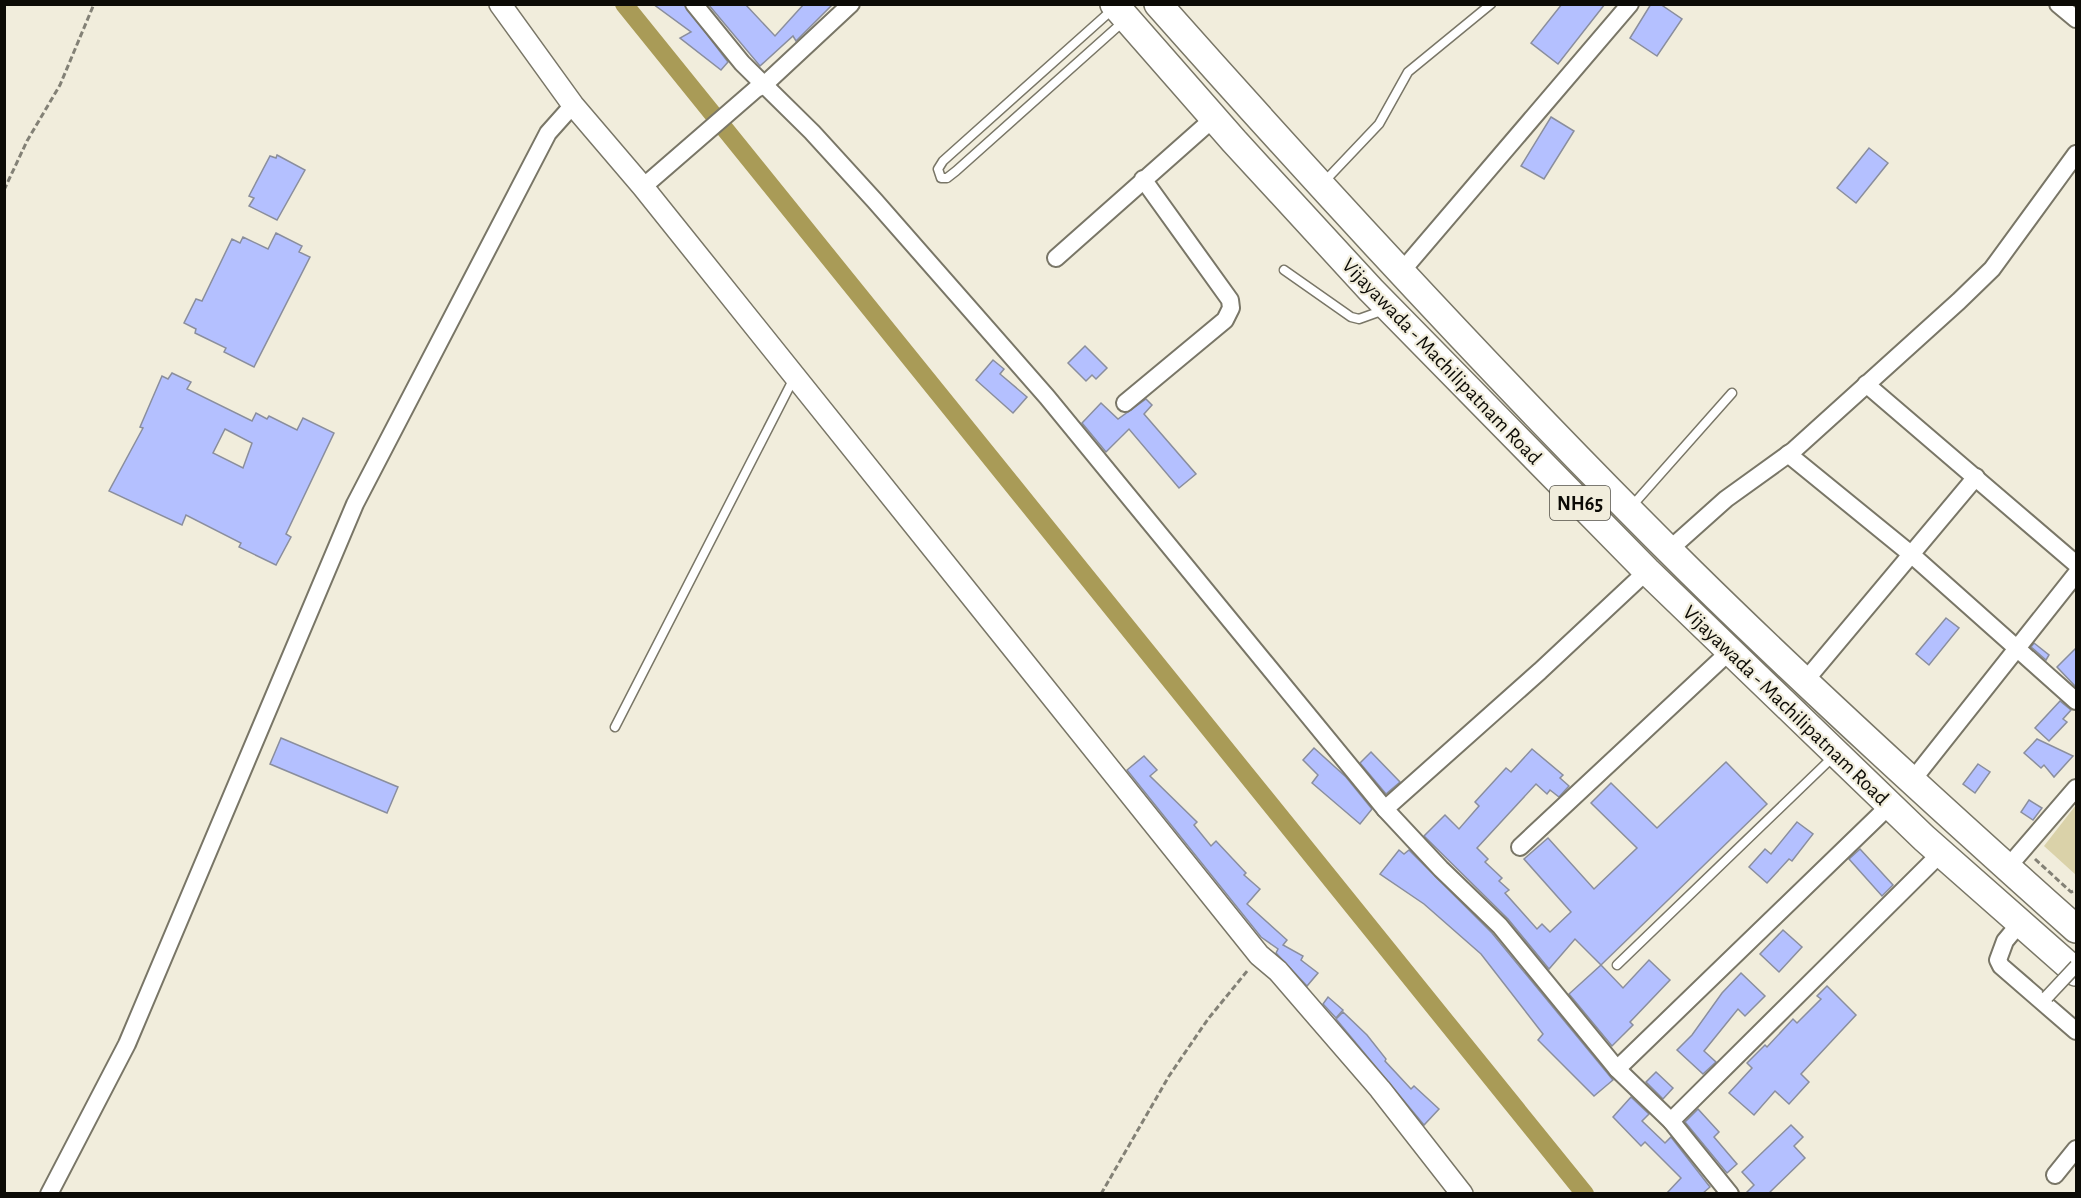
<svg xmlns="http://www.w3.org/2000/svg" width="2081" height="1198" viewBox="0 0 2081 1198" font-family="'Alegreya Sans',sans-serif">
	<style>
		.green { fill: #dad2a9 }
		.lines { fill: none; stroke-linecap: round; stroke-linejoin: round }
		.canal { stroke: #a99b57; stroke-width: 18 }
		.building { fill: #b4c0ff; stroke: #8a8e9d; stroke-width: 1.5; fill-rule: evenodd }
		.service-casing { stroke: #797667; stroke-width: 11 }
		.minor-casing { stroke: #797667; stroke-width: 20 }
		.tertiary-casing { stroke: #797667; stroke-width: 24 }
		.trunk-casing { stroke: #797667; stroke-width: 30 }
		.path { stroke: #838176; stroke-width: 3; stroke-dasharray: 6 3; stroke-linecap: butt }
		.service { stroke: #fff; stroke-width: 8 }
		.minor { stroke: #fff; stroke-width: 16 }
		.tertiary { stroke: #fff; stroke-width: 21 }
		.trunk { stroke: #fff; stroke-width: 27 }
		.pedestrian-bridge-casing { stroke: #797667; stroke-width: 15; stroke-linecap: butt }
		.pedestrian-bridge { stroke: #fff; stroke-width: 12 }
		.labels { text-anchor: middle; stroke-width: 4.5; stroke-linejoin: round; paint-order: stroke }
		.shield { fill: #f1eddc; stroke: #514f46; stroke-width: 1.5 }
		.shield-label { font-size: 20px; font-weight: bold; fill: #0c0b06 }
		.street-label { font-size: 21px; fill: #0c0b06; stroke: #f1eddc }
	</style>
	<rect width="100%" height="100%" fill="#f1eddc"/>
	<path class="green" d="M 2076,805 L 2076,875 L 2044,846 Z"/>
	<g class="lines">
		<path class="canal" d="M 624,4 L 1585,1194"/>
	</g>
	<g class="building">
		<path d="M 653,4 L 684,4 L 728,62 L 721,70 L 680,38 L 691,32 Z"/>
		<path d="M 708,4 L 745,4 L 775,36 L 804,4 L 833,4 L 796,41 L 793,36 L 760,66 Z"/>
		<path d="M 1562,4 L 1605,4 L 1558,64 L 1531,43 Z"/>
		<path d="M 1651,4 L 1660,4 L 1682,19 L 1657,56 L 1630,38 Z"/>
		<path d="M 1551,117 L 1574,131 L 1544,179 L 1521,166 Z"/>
		<path d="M 1869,148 L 1888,163 L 1856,203 L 1837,188 Z"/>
		<path d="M 277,155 L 305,170 L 277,220 L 249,206 L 254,198 L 249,196 L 270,156 L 276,158 Z"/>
		<path d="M 276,233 L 302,246 L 299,252 L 310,257 L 254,367 L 224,352 L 226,348 L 195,333 L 196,329 L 184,323 L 196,299 L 202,301 L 232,239 L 240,243 L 243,237 L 268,249 Z"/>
		<path d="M 1085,346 L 1107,368 L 1096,379 L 1092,375 L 1086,381 L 1068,363 Z"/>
		<path d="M 993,360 L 1004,369 L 1000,374 L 1027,397 L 1013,413 L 976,380 Z"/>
		<path d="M 172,373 L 191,382 L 187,389 L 252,421 L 256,413 L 267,419 L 269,416 L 297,430 L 303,418 L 334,433 L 286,534 L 291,537 L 276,565 L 239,547 L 241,543 L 186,515 L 182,525 L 109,491 L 143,428 L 140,427 L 162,376 L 168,379 ZM 225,429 L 252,443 L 243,468 L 213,453 Z"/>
		<path d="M 1146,399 L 1152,405 L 1144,414 L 1196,474 L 1179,488 L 1129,429 L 1106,452 L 1082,423 L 1101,403 L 1118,419 Z"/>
		<path d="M 1946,618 L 1959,628 L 1929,665 L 1916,654 Z"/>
		<path d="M 2034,643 L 2049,655 L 2046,660 L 2031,647 Z"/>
		<path d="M 2076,648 L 2076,687 L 2057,667 Z"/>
		<path d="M 2060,701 L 2071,710 L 2063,719 L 2067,722 L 2049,741 L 2035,728 Z"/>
		<path d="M 281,738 L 398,787 L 387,813 L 270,764 Z"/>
		<path d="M 2037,739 L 2073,756 L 2054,777 L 2044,765 L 2041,768 L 2024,753 Z"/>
		<path d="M 1314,748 L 1346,777 L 1372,809 L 1360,824 L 1312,783 L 1318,775 L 1303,760 Z"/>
		<path d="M 1532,749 L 1563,775 L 1560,778 L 1569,786 L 1559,797 L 1550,790 L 1547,794 L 1536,784 L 1477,848 L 1488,859 L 1485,862 L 1502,878 L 1499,881 L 1509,890 L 1505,893 L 1537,929 L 1542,924 L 1550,932 L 1571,912 L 1524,859 L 1548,838 L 1594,889 L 1637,848 L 1591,803 L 1611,783 L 1657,828 L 1726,762 L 1767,804 L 1601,965 L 1575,939 L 1549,969 L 1508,919 L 1424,836 L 1445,815 L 1459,829 L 1479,806 L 1475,802 L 1506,768 L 1511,772 Z"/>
		<path d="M 1371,752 L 1400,782 L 1386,794 L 1360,763 Z"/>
		<path d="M 1144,756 L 1157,770 L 1150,776 L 1197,822 L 1194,825 L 1211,846 L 1216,841 L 1246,873 L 1244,875 L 1260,889 L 1247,904 L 1287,940 L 1283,945 L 1303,956 L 1301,960 L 1318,973 L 1307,986 L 1276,953 L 1278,949 L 1261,937 L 1127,770 Z"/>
		<path d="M 1978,764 L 1990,772 L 1975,793 L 1963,784 Z"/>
		<path d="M 2029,800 L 2042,808 L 2033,820 L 2021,812 Z"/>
		<path d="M 1797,822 L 1813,834 L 1792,861 L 1789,859 L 1767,883 L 1749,867 L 1765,849 L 1771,854 Z"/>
		<path d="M 1860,849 L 1893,885 L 1882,896 L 1849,859 Z"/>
		<path d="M 1399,850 L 1404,854 L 1409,850 L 1492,933 L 1613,1080 L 1594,1096 L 1538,1040 L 1543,1034 L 1481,954 L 1424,904 L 1380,874 Z"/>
		<path d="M 1783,930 L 1802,947 L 1779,972 L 1760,954 Z"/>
		<path d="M 1649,960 L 1670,980 L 1630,1022 L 1633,1025 L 1612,1046 L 1569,994 L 1601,965 L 1623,988 Z"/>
		<path d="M 1741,973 L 1765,996 L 1745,1016 L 1738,1009 L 1704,1051 L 1716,1062 L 1703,1074 L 1677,1050 L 1692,1035 L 1722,993 Z"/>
		<path d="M 1827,986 L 1856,1015 L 1801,1074 L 1809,1082 L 1789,1104 L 1775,1091 L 1754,1115 L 1729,1093 L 1752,1068 L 1747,1063 L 1765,1045 L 1767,1047 L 1793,1019 L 1797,1023 L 1821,999 L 1817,996 Z"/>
		<path d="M 1328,997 L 1343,1010 L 1336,1018 L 1323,1004 Z"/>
		<path d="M 1343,1012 L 1367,1035 L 1386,1059 L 1385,1061 L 1411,1089 L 1414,1086 L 1439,1109 L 1424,1125 L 1336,1019 Z"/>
		<path d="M 1656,1072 L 1673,1088 L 1663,1099 L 1646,1082 Z"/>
		<path d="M 1631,1097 L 1649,1114 L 1642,1121 L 1665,1143 L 1671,1137 L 1710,1187 L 1702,1194 L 1666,1194 L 1681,1178 L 1645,1142 L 1641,1146 L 1613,1117 Z"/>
		<path d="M 1698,1109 L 1719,1132 L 1714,1137 L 1737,1164 L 1727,1173 L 1685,1122 Z"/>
		<path d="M 1791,1125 L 1803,1137 L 1794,1146 L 1805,1158 L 1768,1194 L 1745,1194 L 1754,1185 L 1742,1172 Z"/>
	</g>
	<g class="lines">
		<defs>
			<g id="service">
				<path d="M 1113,9 L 943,161 L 938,169 L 941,178 L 947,178 L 956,171 L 1124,21"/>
				<path d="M 1323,183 L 1379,124 L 1408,72 L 1491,4"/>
				<path d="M 1284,270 L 1351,317 L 1359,319 L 1384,310"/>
				<path d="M 1631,507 L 1732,393"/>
				<path d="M 615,727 L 794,378"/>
				<path d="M 1617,965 L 1835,755"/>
			</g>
			<g id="minor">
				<path d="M 694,4 L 742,63 L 812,132 L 875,201 L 1047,397 L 1385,809 L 1441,869 L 1500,926 L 1617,1069 L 1671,1121 L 1730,1194"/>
				<path d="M 2058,4 L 2076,19"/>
				<path d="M 643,187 L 756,89 L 764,85 L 851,4"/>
				<path d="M 1056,258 L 1214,118"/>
				<path d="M 1401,272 L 1630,4"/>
				<path d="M 1866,384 L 2076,564"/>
				<path d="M 1125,403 L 1225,320 L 1231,308 L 1230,300 L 1143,179"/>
				<path d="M 1788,454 L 1912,555 L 2076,701"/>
				<path d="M 1670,549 L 1726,499 L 1794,450 L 1959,301 L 1992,269 L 2076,154"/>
				<path d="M 1805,681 L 1976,477"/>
				<path d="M 1911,782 L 2076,574"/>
				<path d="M 1385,809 L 1540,671 L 1647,571"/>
				<path d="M 1520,847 L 1730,651"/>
				<path d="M 2007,868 L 2076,788"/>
				<path d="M 2020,923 L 2005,941 L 1998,960 L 2001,966 L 2076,1031"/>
				<path d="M 1617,1069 L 1890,805"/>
				<path d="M 1671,1121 L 1941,853"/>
				<path d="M 2055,1175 L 2076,1149"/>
				<path d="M 49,1194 L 127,1044 L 355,504 L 548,133 L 573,105"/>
			</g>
			<path id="tertiary" d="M 500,4 L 573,105 L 643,187 L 1259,955 L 1278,971 L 1380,1089 L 1462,1194"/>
			<g id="trunk">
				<path d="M 1114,4 L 1234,141 L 1371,290 L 1647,571 L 1924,838 L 2076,972"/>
				<path d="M 1158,4 C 1331,199 1507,390 1692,573 C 1817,696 1946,813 2076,929"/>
			</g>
		</defs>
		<use href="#service" class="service-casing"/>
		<use href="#minor" class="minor-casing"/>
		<use href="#tertiary" class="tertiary-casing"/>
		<use href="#trunk" class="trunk-casing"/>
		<g class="path">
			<path d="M 4,190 L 27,141 L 60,85 L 94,4"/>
			<path d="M 2035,859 L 2071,892 L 2076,890"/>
			<path d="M 1101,1194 L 1169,1076 L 1208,1019 L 1248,970"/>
		</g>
		<use href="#service" class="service"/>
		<use href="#minor" class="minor"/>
		<use href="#tertiary" class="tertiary"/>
		<use href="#trunk" class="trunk"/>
		<defs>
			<path id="pedestrian-bridge" d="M 2047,997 L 2076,966"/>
		</defs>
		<use href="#pedestrian-bridge" class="pedestrian-bridge-casing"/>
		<use href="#pedestrian-bridge" class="pedestrian-bridge"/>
	</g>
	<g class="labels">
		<rect class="shield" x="1550" y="486" width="60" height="34" rx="4.5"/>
		<g class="shield-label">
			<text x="1580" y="510">NH65</text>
		</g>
		<g class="street-label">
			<text transform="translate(1442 361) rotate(46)" y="7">Vijayawada - Machilipatnam Road</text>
			<text transform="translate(1786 705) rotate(44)" y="7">Vijayawada - Machilipatnam Road</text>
		</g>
	</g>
	<rect width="2081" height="1198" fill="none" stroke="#0c0b06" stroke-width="12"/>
</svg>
